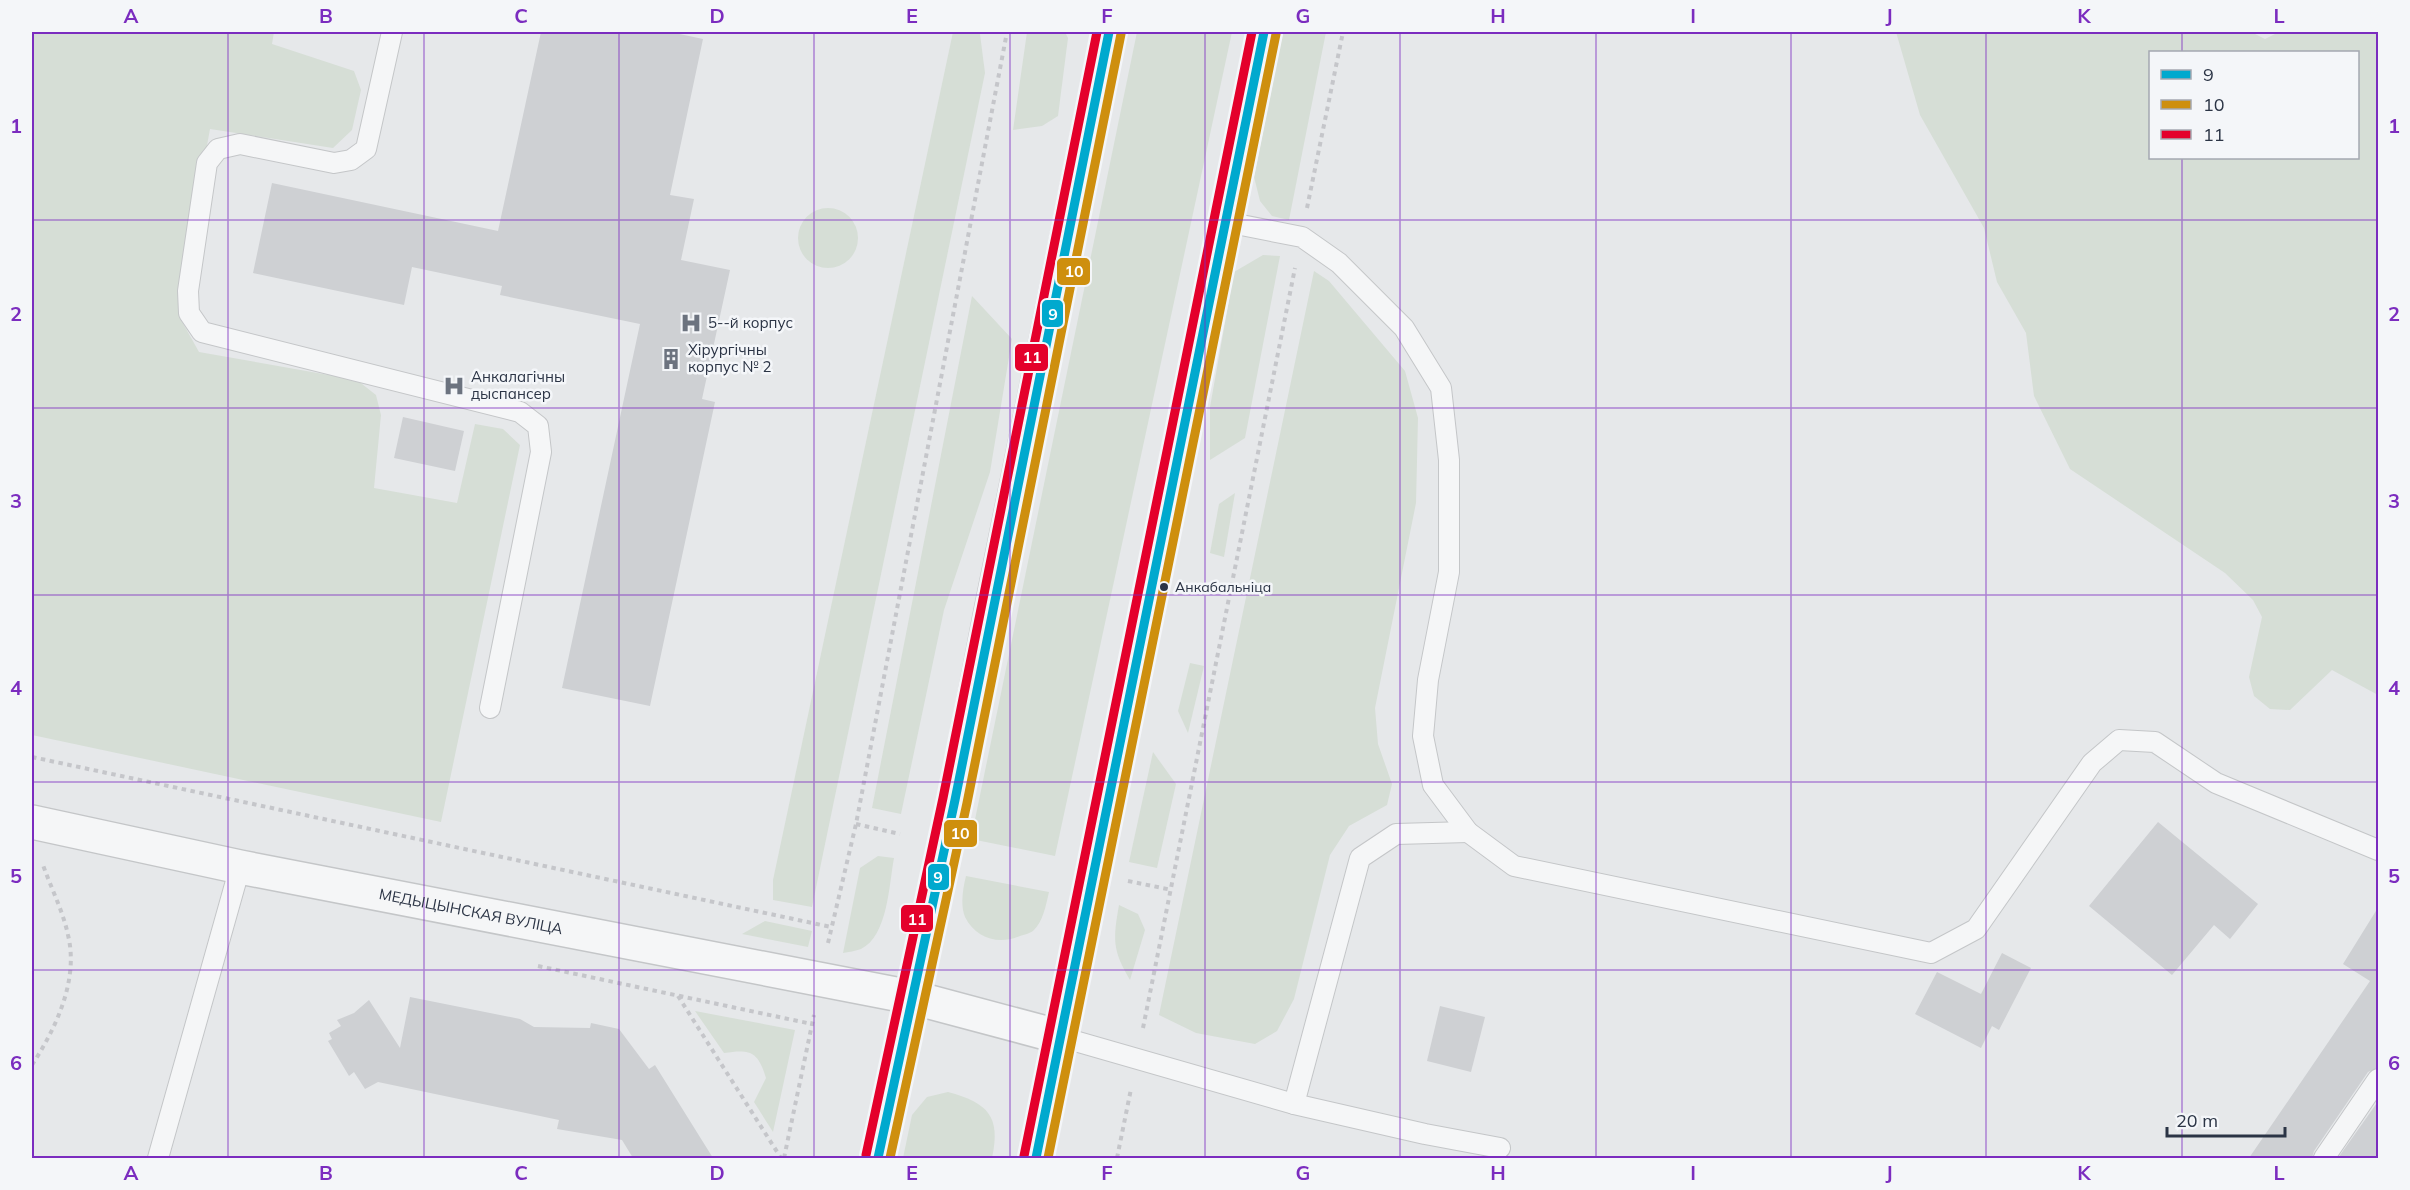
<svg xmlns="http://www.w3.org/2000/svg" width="2410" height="1190" viewBox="0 0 2410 1190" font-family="Mulish,sans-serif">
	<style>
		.green { fill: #d6ded6; fill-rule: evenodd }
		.building { fill: #ced0d3 }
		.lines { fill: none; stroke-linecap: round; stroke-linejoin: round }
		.service-casing { stroke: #c4c6c8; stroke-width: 22 }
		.minor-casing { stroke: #c4c6c8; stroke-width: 36 }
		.secondary-casing { stroke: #c4c6c8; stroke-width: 36 }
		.path { stroke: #c5c6ca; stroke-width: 4; stroke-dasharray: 4.5 4.5; stroke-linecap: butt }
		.service { stroke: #f5f6f7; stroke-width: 20 }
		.minor { stroke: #f5f6f7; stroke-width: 33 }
		.secondary { stroke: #f8f8f8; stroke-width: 33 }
		.bus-1-casing { stroke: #f4f6f9; stroke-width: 14 }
		.bus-2-casing { stroke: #f4f6f9; stroke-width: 14 }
		.bus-3-casing { stroke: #f4f6f9; stroke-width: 14 }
		.bus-1 { stroke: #00a9ce; stroke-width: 9 }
		.bus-2 { stroke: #ce8f0e; stroke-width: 9 }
		.bus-3 { stroke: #e4002b; stroke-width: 9 }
		.grid { fill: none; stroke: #7b2cbf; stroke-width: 1.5; stroke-opacity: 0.55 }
		.bus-dot { fill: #2b3445; stroke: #f4f6f9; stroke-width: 2 }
		.labels { text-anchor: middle; stroke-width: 5; stroke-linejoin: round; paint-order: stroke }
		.bus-label { font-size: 14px; fill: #2b3445; stroke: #f4f6f9; text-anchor: start }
		.poi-label { font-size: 15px; fill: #2b3445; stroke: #f4f6f9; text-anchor: start }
		.street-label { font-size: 15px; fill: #2b3445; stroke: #f4f6f9 }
		.line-badge { stroke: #f4f6f9; stroke-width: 2 }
		.badge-label { font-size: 16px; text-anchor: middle; font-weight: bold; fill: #fff }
		.neatline { fill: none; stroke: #7b2cbf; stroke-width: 2 }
		.grid-label { font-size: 20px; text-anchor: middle; font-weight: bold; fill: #7b2cbf }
	</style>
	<rect width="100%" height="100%" fill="#e6e8ea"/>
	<g class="green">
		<path d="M 32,32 L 274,32 L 272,44 L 354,71 L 361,90 L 352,130 L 333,148 L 210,129 L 181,288 L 180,318 L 199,352 L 357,380 L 376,395 L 381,415 L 374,488 L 457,503 L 475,424 L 503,429 L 520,445 L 441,822 L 32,735 Z"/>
		<path d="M 953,32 L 977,32 L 980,34 L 985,73 L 812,907 L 773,900 L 773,880 Z"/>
		<path d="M 1027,32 L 1065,32 L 1068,38 L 1058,116 L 1042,126 L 1013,130 Z"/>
		<path d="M 1137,32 L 1232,32 L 1055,856 L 971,839 Z"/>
		<path d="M 1283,32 L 1326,32 L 1289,220 L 1272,216 L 1260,201 L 1254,177 Z"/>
		<path d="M 1896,32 L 2251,32 L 2265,39 L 2279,32 L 2378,32 L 2378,695 L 2332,670 L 2290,710 L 2270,709 L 2254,696 L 2249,677 L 2262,617 L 2253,600 L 2225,573 L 2070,469 L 2034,396 L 2026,333 L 1997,282 L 1984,228 L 1920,115 ZM 2150,52 L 2358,52 L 2358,158 L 2150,158 Z"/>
		<circle cx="828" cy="238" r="30"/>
		<path d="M 1263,255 L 1280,256 L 1245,438 L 1210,460 L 1210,407 L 1234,272 Z"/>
		<path d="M 1314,271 L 1329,281 L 1405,371 L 1418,418 L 1416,503 L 1375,708 L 1378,744 L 1392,784 L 1387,805 L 1349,826 L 1330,855 L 1294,999 L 1277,1031 L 1255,1044 L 1196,1033 L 1159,1015 Z"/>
		<path d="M 972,296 L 1012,339 L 990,472 L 944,610 L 901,814 L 872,808 Z"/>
		<path d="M 1235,493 L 1224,557 L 1210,553 L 1219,504 Z"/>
		<path d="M 1190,663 L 1204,666 L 1188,733 L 1178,711 Z"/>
		<path d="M 1153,752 L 1176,784 L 1157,868 L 1129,862 Z"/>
		<path d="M 878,856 L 894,858 C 889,884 888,936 861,949 C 856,951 848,952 843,953 L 860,868 Z"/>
		<path d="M 966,876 L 1049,892 C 1046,905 1043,922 1033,931 C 1030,933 1024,935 1020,936 C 999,945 976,939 965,917 C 960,905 963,888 966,876 Z"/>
		<path d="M 1119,905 L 1138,914 L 1145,930 L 1130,980 C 1112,950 1113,939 1119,905 Z"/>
		<path d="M 765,921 L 812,931 L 808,947 L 742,934 Z"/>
		<path d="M 695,1011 L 795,1030 L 773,1132 L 754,1102 L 766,1078 C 758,1051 750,1049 724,1053 Z"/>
		<path d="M 948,1092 C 988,1103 1001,1116 992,1158 L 903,1158 L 912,1115 L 927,1097 Z"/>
	</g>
	<g class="building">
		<path d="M 541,32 L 670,32 L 703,39 L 670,195 L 694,199 L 681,260 L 730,270 L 702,399 L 715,402 L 650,706 L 562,688 L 640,324 L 500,295 L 502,286 L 412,267 L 404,305 L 253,273 L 272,183 L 498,231 Z"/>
		<path d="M 403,417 L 464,431 L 455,471 L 394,458 Z"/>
		<path d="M 2158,822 L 2258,904 L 2230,939 L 2214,925 L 2172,975 L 2089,906 Z"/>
		<path d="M 2379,906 L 2379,1067 L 2368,1072 L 2314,1151 L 2312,1158 L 2249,1158 L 2370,981 L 2343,964 Z"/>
		<path d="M 2002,953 L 2031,968 L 1999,1030 L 1992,1026 L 1981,1048 L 1915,1014 L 1937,972 L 1981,994 Z"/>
		<path d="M 410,997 L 520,1019 L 534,1027 L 590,1028 L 591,1023 L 619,1029 L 649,1069 L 655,1065 L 713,1158 L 633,1158 L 622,1140 L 557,1129 L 559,1120 L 378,1082 L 365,1089 L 354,1072 L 349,1076 L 328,1041 L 332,1039 L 329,1033 L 341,1026 L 337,1020 L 354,1013 L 369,1000 L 400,1048 Z"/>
		<path d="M 1440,1006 L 1485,1017 L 1471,1072 L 1427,1061 Z"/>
		<path d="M 2379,1100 L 2379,1158 L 2338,1158 Z"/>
	</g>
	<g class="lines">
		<defs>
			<g id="service">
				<path d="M 392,32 L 366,149 L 351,160 L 334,163 L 240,144 L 218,149 L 207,163 L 188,291 L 189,313 L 202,332 L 520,412 L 538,426 L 541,452 L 490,708"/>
				<path d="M 1226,222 L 1302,237 L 1339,263 L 1404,328 L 1441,388 L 1449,460 L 1449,572 L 1428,680 L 1423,736 L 1433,785 L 1468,832 L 1514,866 L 1931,953 L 1976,929 L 2092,763 L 2119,740 L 2155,742 L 2216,783 L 2378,850"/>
				<path d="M 1061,1037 L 1294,1104 L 1425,1134 L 1500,1148"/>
				<path d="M 1294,1104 L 1360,858 L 1396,834 L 1468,832"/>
				<path d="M 158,1158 L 240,867"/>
				<path d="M 2324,1158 L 2378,1079"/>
			</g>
			<g id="minor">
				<path id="s1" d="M 32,822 L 240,867 L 911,997 L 1061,1037"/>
			</g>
			<g id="secondary">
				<path d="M 878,1158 L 955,800 L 991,612 L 1109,32"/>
				<path d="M 1036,1158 L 1264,32"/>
			</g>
		</defs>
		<use href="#service" class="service-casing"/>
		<use href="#minor" class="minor-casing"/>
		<use href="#secondary" class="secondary-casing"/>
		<g class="path">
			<path d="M 1307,208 L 1343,32"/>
			<path d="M 32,757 L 831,927"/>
			<path d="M 856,824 L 900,834"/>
			<path d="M 1128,881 L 1172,890"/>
			<path d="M 828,943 L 856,824 L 1007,32"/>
			<path d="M 538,966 L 812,1024"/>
			<path d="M 678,996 L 781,1158"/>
			<path d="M 1143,1028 L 1295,268"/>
			<path d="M 32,1065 C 56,1028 79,980 68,935 C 63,911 51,888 43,865"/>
			<path d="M 784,1158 L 814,1015"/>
			<path d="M 1117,1158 L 1131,1089"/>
		</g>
		<use href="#service" class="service"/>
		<use href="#minor" class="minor"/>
		<use href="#secondary" class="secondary"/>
		<defs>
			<g id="bus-1">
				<path d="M 878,1158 L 955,800 L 1109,32"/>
				<path d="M 1036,1158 L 1264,32"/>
			</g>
			<g id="bus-2">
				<path d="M 890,1158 L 967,803 L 1121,34"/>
				<path d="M 1048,1158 L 1276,34"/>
			</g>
			<g id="bus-3">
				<path d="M 866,1155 L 943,798 L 1097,32"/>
				<path d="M 1024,1156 L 1252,32"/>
			</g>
		</defs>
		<use href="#bus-1" class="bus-1-casing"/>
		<use href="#bus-2" class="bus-2-casing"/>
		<use href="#bus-3" class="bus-3-casing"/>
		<use href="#bus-1" class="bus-1"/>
		<use href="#bus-2" class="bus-2"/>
		<use href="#bus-3" class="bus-3"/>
	</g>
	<path class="grid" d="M 228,32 L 228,1158M 424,32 L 424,1158M 619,32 L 619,1158M 814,32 L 814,1158M 1010,32 L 1010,1158M 1205,32 L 1205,1158M 1400,32 L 1400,1158M 1596,32 L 1596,1158M 1791,32 L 1791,1158M 1986,32 L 1986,1158M 2182,32 L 2182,52M 2182,158 L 2182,1158M 32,220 L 2378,220M 32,408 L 2378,408M 32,595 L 2378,595M 32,782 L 2378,782M 32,970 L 2378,970"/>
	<defs>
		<symbol id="hospital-bare" viewBox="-9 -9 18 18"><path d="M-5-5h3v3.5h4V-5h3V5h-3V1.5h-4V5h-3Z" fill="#6c737f" stroke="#f4f6f9" stroke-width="2.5" paint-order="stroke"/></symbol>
		<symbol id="building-bare" viewBox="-9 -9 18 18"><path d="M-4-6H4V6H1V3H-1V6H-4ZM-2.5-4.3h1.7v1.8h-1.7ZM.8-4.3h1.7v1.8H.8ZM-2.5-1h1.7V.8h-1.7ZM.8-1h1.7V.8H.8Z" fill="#6c737f" stroke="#f4f6f9" stroke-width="2.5" paint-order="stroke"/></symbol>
	</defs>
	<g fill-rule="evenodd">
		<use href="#hospital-bare" x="676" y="308" width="30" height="30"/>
		<use href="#building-bare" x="656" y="344" width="30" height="30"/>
		<use href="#hospital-bare" x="439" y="371" width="30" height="30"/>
	</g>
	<circle class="bus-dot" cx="1164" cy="587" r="5"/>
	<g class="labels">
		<g class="bus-label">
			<text x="1175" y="592">Анкабальніца</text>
		</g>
		<g class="poi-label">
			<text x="708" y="328">5--й корпус</text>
			<text x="688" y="355">Хірургічны<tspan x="688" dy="17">корпус № 2</tspan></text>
			<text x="471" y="382">Анкалагічны<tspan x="471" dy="17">дыспансер</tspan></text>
		</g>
		<g class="street-label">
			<text dy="5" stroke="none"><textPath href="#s1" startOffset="448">МЕДЫЦЫНСКАЯ ВУЛІЦА</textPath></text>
		</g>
	</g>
	<g class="line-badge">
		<rect x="1056" y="257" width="35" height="29" rx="6" fill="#ce8f0e"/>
		<rect x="1041" y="299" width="23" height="29" rx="6" fill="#00a9ce"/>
		<rect x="1014" y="343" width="35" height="29" rx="6" fill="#e4002b"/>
		<rect x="943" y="819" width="35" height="29" rx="6" fill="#ce8f0e"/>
		<rect x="927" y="863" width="23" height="28" rx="6" fill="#00a9ce"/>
		<rect x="900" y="904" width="34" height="29" rx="6" fill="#e4002b"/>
	</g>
	<g class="badge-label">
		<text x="1074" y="277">10</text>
		<text x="1053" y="320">9</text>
		<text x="1032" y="363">11</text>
		<text x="960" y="839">10</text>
		<text x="938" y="883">9</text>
		<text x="917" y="925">11</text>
	</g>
	<rect width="2410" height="1190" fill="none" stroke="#f4f6f9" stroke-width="66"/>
	<rect x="2149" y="51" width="210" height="108" fill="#f4f6f9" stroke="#a4a8b1" stroke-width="1.5"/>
	<rect x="2161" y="70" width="30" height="9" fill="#00a9ce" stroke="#a4a8b1" stroke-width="1.5"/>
	<text x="2203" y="81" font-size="18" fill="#2b3445">9</text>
	<rect x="2161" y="100" width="30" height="9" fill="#ce8f0e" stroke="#a4a8b1" stroke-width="1.5"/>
	<text x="2203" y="111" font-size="18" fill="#2b3445">10</text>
	<rect x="2161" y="130" width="30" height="9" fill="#e4002b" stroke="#a4a8b1" stroke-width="1.5"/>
	<text x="2203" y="141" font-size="18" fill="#2b3445">11</text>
	<path d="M2167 1127v9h118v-9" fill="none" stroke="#2b3445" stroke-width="3"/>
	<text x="2176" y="1127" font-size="18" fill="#2b3445" stroke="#f4f6f9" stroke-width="4.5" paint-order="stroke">20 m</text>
	<rect x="33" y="33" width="2344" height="1124" class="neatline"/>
	<g class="grid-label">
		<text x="131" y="23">A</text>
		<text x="326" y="23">B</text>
		<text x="521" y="23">C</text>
		<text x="717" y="23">D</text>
		<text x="912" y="23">E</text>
		<text x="1107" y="23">F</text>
		<text x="1303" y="23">G</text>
		<text x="1498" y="23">H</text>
		<text x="1693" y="23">I</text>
		<text x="1889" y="23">J</text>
		<text x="2084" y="23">K</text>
		<text x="2279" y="23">L</text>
		<text x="16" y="133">1</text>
		<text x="2394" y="133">1</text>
		<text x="16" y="321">2</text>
		<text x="2394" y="321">2</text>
		<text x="16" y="508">3</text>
		<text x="2394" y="508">3</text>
		<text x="16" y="695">4</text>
		<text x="2394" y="695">4</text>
		<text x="16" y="883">5</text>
		<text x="2394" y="883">5</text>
		<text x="16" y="1070">6</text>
		<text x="2394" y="1070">6</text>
		<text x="131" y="1180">A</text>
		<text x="326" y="1180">B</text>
		<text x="521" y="1180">C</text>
		<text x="717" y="1180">D</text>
		<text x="912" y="1180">E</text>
		<text x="1107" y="1180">F</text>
		<text x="1303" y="1180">G</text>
		<text x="1498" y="1180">H</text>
		<text x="1693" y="1180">I</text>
		<text x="1889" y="1180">J</text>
		<text x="2084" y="1180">K</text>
		<text x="2279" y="1180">L</text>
	</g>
</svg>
